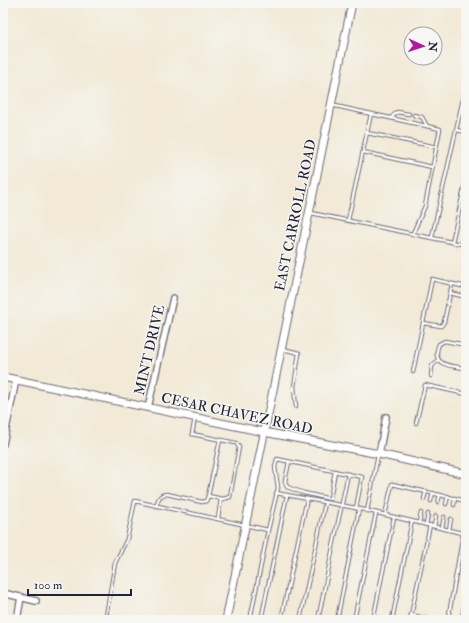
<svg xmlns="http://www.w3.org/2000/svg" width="469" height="623" viewBox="0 0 469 623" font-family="'IM FELL Double Pica',serif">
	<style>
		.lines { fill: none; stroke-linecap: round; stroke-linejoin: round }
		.lane-casing { stroke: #6b6871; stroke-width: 4.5 }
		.street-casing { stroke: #6b6871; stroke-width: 8 }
		.secondary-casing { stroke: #6b6871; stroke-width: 9 }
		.lane { stroke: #fff; stroke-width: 2.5 }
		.street { stroke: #fff; stroke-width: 5.5 }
		.secondary { stroke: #fff; stroke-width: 7 }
		.labels { text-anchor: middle; stroke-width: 3; stroke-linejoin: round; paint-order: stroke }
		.street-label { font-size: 14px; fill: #22223b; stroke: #f6f6f2 }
	</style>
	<rect width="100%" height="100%" fill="#f6f6f2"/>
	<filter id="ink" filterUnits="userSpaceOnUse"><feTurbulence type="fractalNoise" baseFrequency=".025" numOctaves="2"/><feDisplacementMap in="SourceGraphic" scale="8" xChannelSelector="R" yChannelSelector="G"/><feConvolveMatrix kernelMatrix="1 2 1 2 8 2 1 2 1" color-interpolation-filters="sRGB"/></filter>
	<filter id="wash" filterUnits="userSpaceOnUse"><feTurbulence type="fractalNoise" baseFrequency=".012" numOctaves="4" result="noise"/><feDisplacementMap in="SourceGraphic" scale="16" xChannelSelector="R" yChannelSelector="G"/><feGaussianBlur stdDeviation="0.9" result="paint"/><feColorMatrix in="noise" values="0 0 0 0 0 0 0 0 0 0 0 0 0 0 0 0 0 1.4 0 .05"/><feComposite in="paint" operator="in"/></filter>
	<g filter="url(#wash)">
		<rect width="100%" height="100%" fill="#f2e9d6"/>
	</g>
	<g filter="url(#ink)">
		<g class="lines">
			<defs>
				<g id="lane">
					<path d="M 331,105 L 440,129 L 425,206 L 413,233"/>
					<path d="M 414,115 L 422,117 L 427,126"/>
					<path d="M 391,118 L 397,112 L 409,114"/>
					<path d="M 456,130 L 466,132"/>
					<path d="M 367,133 L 437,147"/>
					<path d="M 363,152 L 432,167"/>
					<path d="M 311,213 L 466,245"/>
					<path d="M 348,220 L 371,114"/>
					<path d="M 432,237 L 465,90 L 466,90"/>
					<path d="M 452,242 L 466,180"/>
					<path d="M 450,293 L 466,297"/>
					<path d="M 423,323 L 441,326 L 444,322 L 452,284"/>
					<path d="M 466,345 L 445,341 L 439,344 C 430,366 450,366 466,368"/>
					<path d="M 283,349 L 299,353 L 294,387 L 296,407"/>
					<path d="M 413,372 L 432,279 L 466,287"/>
					<path d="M 431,376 L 432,366 L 438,360"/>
					<path d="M 195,418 L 192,434 L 236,443 L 239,447 L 230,497 L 223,499 L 208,496 L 220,440"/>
					<path d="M 416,423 L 425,385 L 466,394"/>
					<path d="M 289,462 L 285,481 L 287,487 L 304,493 L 330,499 L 335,471"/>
					<path d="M 276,493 L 356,508 L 466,534"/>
					<path d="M 424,499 L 426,491"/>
					<path d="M 431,501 L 433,493"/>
					<path d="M 438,502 L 440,495"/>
					<path d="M 446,504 L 448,496"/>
					<path d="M 454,505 L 455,498"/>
					<path d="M 156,506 C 158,500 159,494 167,494 L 202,502 L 206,501 L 208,496"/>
					<path d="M 367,511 L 378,455"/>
					<path d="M 385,515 L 392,484 L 466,501"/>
					<path d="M 218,518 L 221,499"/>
					<path d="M 419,523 L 421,513"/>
					<path d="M 426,525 L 428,514"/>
					<path d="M 434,526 L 436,516"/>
					<path d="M 442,528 L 444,517"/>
					<path d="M 268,530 L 278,488 L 275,467 L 277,459 L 362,477 L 356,508"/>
					<path d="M 449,530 L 451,519"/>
					<path d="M 411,615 L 428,619"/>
					<path d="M 123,620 L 106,616 L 115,563 L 127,539 L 135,501 L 268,530 L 250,620"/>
					<path d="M 261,620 L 287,495"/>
					<path d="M 281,620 L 307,499"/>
					<path d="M 300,620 L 325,503"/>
					<path d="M 318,620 L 348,474"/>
					<path d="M 337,620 L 359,509"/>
					<path d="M 354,620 L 376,513"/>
					<path d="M 373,620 L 394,517"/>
					<path d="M 392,620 L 412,521"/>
					<path d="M 410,620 L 430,525"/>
					<path d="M 428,620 L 434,620"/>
					<path d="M 448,620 L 466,517"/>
				</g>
				<g id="street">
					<path d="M 148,408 L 173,298"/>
					<path d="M 3,444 L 16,380"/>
					<path d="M 379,454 L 386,417"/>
					<path d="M 3,593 L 36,601"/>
					<path d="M 17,620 L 21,597"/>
				</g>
				<g id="secondary">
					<path d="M 3,377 L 264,432 L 379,454 L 466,474"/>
					<path d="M 226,620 L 352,3"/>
					<path d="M 464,620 L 466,608"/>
				</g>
			</defs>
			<use href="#lane" class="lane-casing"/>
			<use href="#street" class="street-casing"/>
			<use href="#secondary" class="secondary-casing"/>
			<use href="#lane" class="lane"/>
			<use href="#street" class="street"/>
			<use href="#secondary" class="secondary"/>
		</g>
	</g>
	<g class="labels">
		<g class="street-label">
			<text transform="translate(295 215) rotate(-78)" y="5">EAST CARROLL ROAD</text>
			<text transform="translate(149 350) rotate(-77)" y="5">MINT DRIVE</text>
			<text transform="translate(237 413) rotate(12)" y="5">CESAR CHAVEZ ROAD</text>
		</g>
	</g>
	<rect width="469" height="623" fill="none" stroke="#f6f6f2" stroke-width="16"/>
	<g transform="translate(423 46) rotate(93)"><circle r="19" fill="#f6f6f2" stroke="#a1a1a9"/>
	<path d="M0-3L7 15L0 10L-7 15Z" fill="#b5179e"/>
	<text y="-6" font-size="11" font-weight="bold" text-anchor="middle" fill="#22223b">N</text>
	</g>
	<path d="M28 589v6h103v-6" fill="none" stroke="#22223b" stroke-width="2"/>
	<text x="34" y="589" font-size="12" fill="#22223b" stroke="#f6f6f2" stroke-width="3" paint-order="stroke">100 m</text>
</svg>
